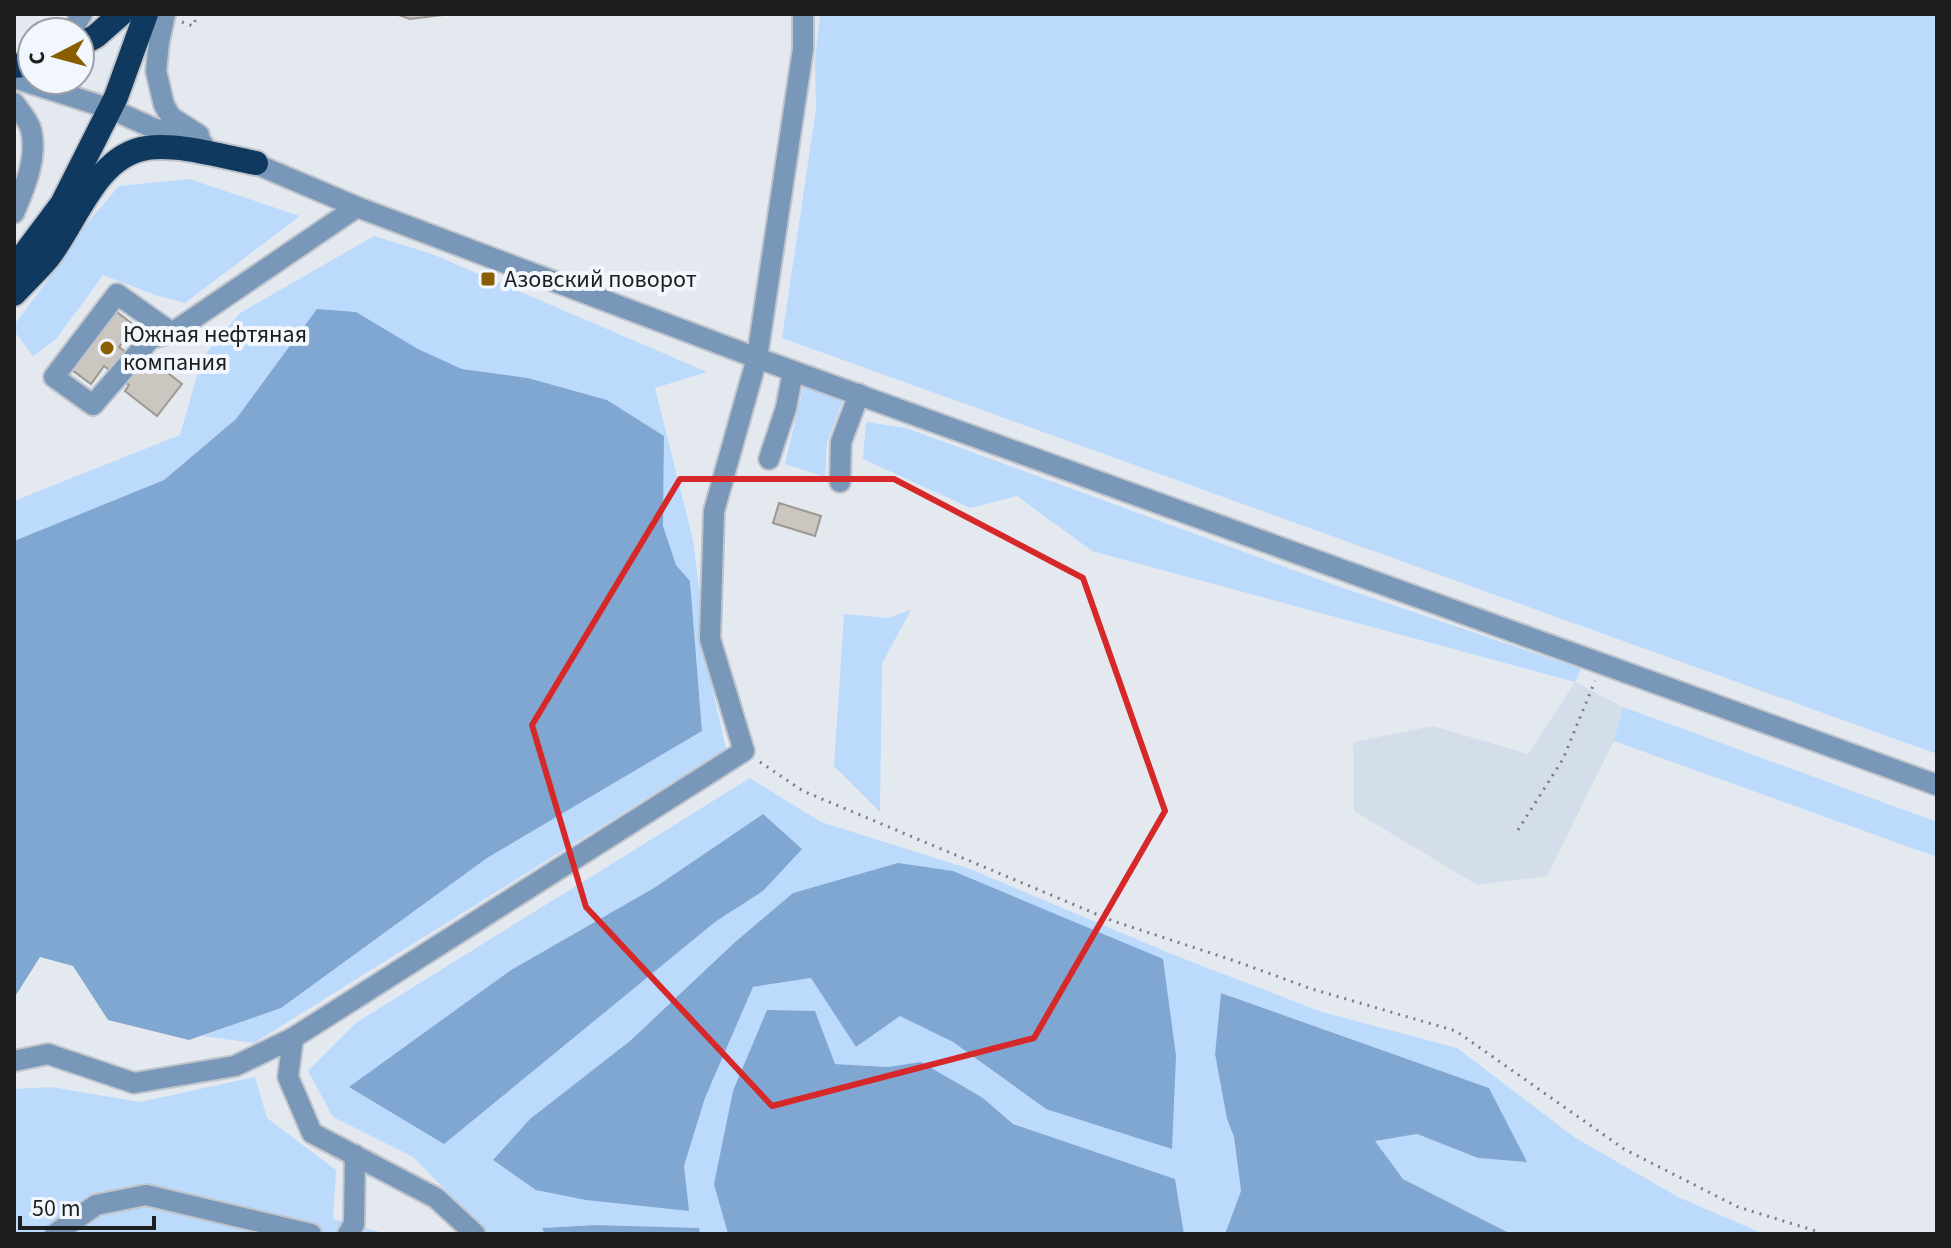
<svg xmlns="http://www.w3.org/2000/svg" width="1951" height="1248" viewBox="0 0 1951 1248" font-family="'Source Sans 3',sans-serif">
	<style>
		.built { fill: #d3deea }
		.green { fill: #bbdafc; fill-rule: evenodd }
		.water { fill: #80a7d2 }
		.building { fill: #cbc7c0; stroke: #9d9992; stroke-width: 2 }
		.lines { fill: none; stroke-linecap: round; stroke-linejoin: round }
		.minor-casing { stroke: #c0c4cb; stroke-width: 24 }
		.highway-casing { stroke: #c0c4cb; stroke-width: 28 }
		.path { stroke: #797c80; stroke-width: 3; stroke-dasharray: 2 6; stroke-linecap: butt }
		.minor { stroke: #7897b9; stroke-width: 20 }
		.highway { stroke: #103960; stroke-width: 24 }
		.marked { fill: none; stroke: #d62828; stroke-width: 6; stroke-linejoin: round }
		.poi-dot { fill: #895d00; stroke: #f1f7fd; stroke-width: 3 }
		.labels { text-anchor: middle; stroke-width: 8; stroke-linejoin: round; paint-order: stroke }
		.poi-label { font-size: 24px; fill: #1c1e20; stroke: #f1f7fd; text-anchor: start }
	</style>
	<rect width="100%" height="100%" fill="#e4e9f0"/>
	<path class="built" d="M 1575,682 L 1623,707 L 1614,741 L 1547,876 L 1477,885 L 1354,811 L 1353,742 L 1433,726 L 1528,754 Z"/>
	<g class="green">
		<path d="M 820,14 L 1937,14 L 1937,754 L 782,338 L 816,109 L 815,59 Z"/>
		<path d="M 189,179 L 300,216 L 185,303 L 155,295 L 103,275 L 57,338 L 33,356 L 14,331 L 14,325 L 59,265 L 76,236 L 119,186 Z"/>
		<path d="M 374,236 L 432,254 L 707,372 L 655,388 L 693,540 L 710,678 L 726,749 L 254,1043 L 202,1036 L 281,1007 L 487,857 L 702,731 L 690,581 L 676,565 L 663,526 L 664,436 L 607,400 L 528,378 L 462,369 L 418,349 L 318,309 L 236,419 L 164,480 L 14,541 L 14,501 L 180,435 L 202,358 L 240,313 Z"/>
		<path d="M 806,375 L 847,390 L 827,442 L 825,477 L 785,464 Z"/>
		<path d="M 866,422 L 906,428 L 1334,585 L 1581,669 L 1575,682 L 1092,551 L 1017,496 L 970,508 L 863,459 Z"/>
		<path d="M 911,610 L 882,663 L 880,812 L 834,766 L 844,614 L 888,618 Z"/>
		<path d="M 1623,707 L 1937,822 L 1937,857 L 1614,741 Z"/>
		<path d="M 750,778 L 821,822 L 970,869 L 1174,955 L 1322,1012 L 1457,1048 L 1574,1137 L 1678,1197 L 1764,1234 L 1511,1234 L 1403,1179 L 1374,1141 L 1417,1134 L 1478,1158 L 1526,1162 L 1489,1088 L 1222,993 L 1215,1054 L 1227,1119 L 1234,1137 L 1241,1191 L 1225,1234 L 1184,1234 L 1175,1179 L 1013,1124 L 983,1098 L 921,1063 L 888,1067 L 834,1064 L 724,1220 L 728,1234 L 700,1234 L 698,1228 L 595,1225 L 542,1228 L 545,1234 L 489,1234 L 413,1157 L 333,1117 L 308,1071 L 357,1022 ZM 763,814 L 763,891 L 715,922 L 350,1087 L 511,970 L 654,888 ZM 898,864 L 1046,1109 L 953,1042 L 900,1016 L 856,1047 L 812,978 L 753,987 L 705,1098 L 684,1166 L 688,1211 L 630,1041 L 734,943 L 793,893 Z"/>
		<path d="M 255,1077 L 267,1118 L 336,1170 L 333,1219 L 387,1234 L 14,1234 L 14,1089 L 51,1087 L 140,1102 Z"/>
	</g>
	<g class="water">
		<path d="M 317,309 L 356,312 L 418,349 L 462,369 L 528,378 L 607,400 L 664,436 L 663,526 L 676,565 L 690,581 L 702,731 L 487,858 L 281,1008 L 189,1040 L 108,1020 L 73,966 L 40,957 L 16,995 L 14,1010 L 14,541 L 164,480 L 236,419 Z"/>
		<path d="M 763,814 L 802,849 L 763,891 L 715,922 L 444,1144 L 349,1087 L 511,970 L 654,888 Z"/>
		<path d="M 898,863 L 953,871 L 1163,959 L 1176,1056 L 1172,1149 L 1046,1109 L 953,1042 L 900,1016 L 856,1047 L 811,978 L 753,987 L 705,1098 L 684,1166 L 689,1211 L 586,1200 L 536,1190 L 493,1160 L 530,1119 L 630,1041 L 734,943 L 793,893 Z"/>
		<path d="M 1221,993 L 1489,1088 L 1527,1162 L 1478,1158 L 1417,1134 L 1375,1141 L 1403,1179 L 1511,1234 L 1225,1234 L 1241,1191 L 1234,1137 L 1227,1119 L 1215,1054 Z"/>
		<path d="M 767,1010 L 815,1011 L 835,1064 L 888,1067 L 921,1062 L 983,1098 L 1013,1124 L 1175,1179 L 1184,1234 L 728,1234 L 714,1184 L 733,1091 Z"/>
		<path d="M 595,1225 L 699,1228 L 700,1234 L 545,1234 L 542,1228 Z"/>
	</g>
	<g class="building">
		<path d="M 396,14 L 451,14 L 410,19 Z"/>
		<path d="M 117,312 L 135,326 L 119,347 L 144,366 L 150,359 L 182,384 L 157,416 L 125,391 L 129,385 L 104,366 L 91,384 L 72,370 Z"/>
		<path d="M 779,503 L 821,516 L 815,536 L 773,523 Z"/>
	</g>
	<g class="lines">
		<defs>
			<g id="minor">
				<path d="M 165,14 L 159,42 L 156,71 L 164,105 L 171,117 L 199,135"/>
				<path d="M 71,32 L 82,14"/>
				<path d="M 14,78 L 111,109 L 153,128 L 203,144"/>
				<path d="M 14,103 C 20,111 29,121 31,130 C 38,158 24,189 14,213"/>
				<path d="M 244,159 L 357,207 L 757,358 L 1937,785"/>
				<path d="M 172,333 L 117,294 L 54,377 L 93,405 L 151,338 L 172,333 L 357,207"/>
				<path d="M 769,459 L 786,408 L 793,371"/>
				<path d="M 840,482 L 841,442 L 859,394"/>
				<path d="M 14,1061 L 48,1054 L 134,1083 L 235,1066 L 293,1038"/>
				<path d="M 55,1234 L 96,1205 L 146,1195 L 311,1234"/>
				<path d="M 348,1234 L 354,1224 L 355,1155"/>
				<path d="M 475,1234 L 436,1198 L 312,1133 L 288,1077 L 293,1038 L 744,751 L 710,639 L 714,511 L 757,358 L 803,49 L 803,14"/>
			</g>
			<g id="highway">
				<path d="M 80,45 L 96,36 L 121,14"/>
				<path d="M 14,66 L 32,64"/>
				<path d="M 14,268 L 62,204 L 116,97 L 146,14"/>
				<path d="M 14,294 C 25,282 37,271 48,258 C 76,223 96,155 147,148 C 178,143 224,157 256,163"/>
			</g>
		</defs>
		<use href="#minor" class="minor-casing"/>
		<use href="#highway" class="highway-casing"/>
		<g class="path">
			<path d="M 182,22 L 193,26 L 198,14"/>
			<path d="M 760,762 L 803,791 L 1113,921 L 1232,960 L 1312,989 L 1456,1031 L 1624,1149 L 1738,1207 L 1816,1231 L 1819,1234"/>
			<path d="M 1518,830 L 1563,759 L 1595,681"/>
		</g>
		<use href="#minor" class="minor"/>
		<use href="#highway" class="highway"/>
	</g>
	<path class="marked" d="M 680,479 L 894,479 L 1083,578 L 1165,811 L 1034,1038 L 772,1106 L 586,907 L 532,725 Z"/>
	<g class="poi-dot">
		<rect x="480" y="271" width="16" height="16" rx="4"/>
		<circle cx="107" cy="348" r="8"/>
	</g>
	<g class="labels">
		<g class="poi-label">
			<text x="504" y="287">Азовский поворот</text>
			<text x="123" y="342">Южная нефтяная<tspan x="123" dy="28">компания</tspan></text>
		</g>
	</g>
	<rect width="1951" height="1248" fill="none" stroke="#1c1e20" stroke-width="32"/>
	<g transform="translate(56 56) rotate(264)"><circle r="38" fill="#f1f7fd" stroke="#9ca0a5" stroke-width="2"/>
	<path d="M0-6L14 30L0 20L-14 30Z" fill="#895d00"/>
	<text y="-12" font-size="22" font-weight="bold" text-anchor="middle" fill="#1c1e20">С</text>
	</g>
	<path d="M20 1216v12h134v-12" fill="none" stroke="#1c1e20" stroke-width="4"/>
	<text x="32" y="1216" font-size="24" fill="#1c1e20" stroke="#f1f7fd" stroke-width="6" paint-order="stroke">50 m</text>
</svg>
